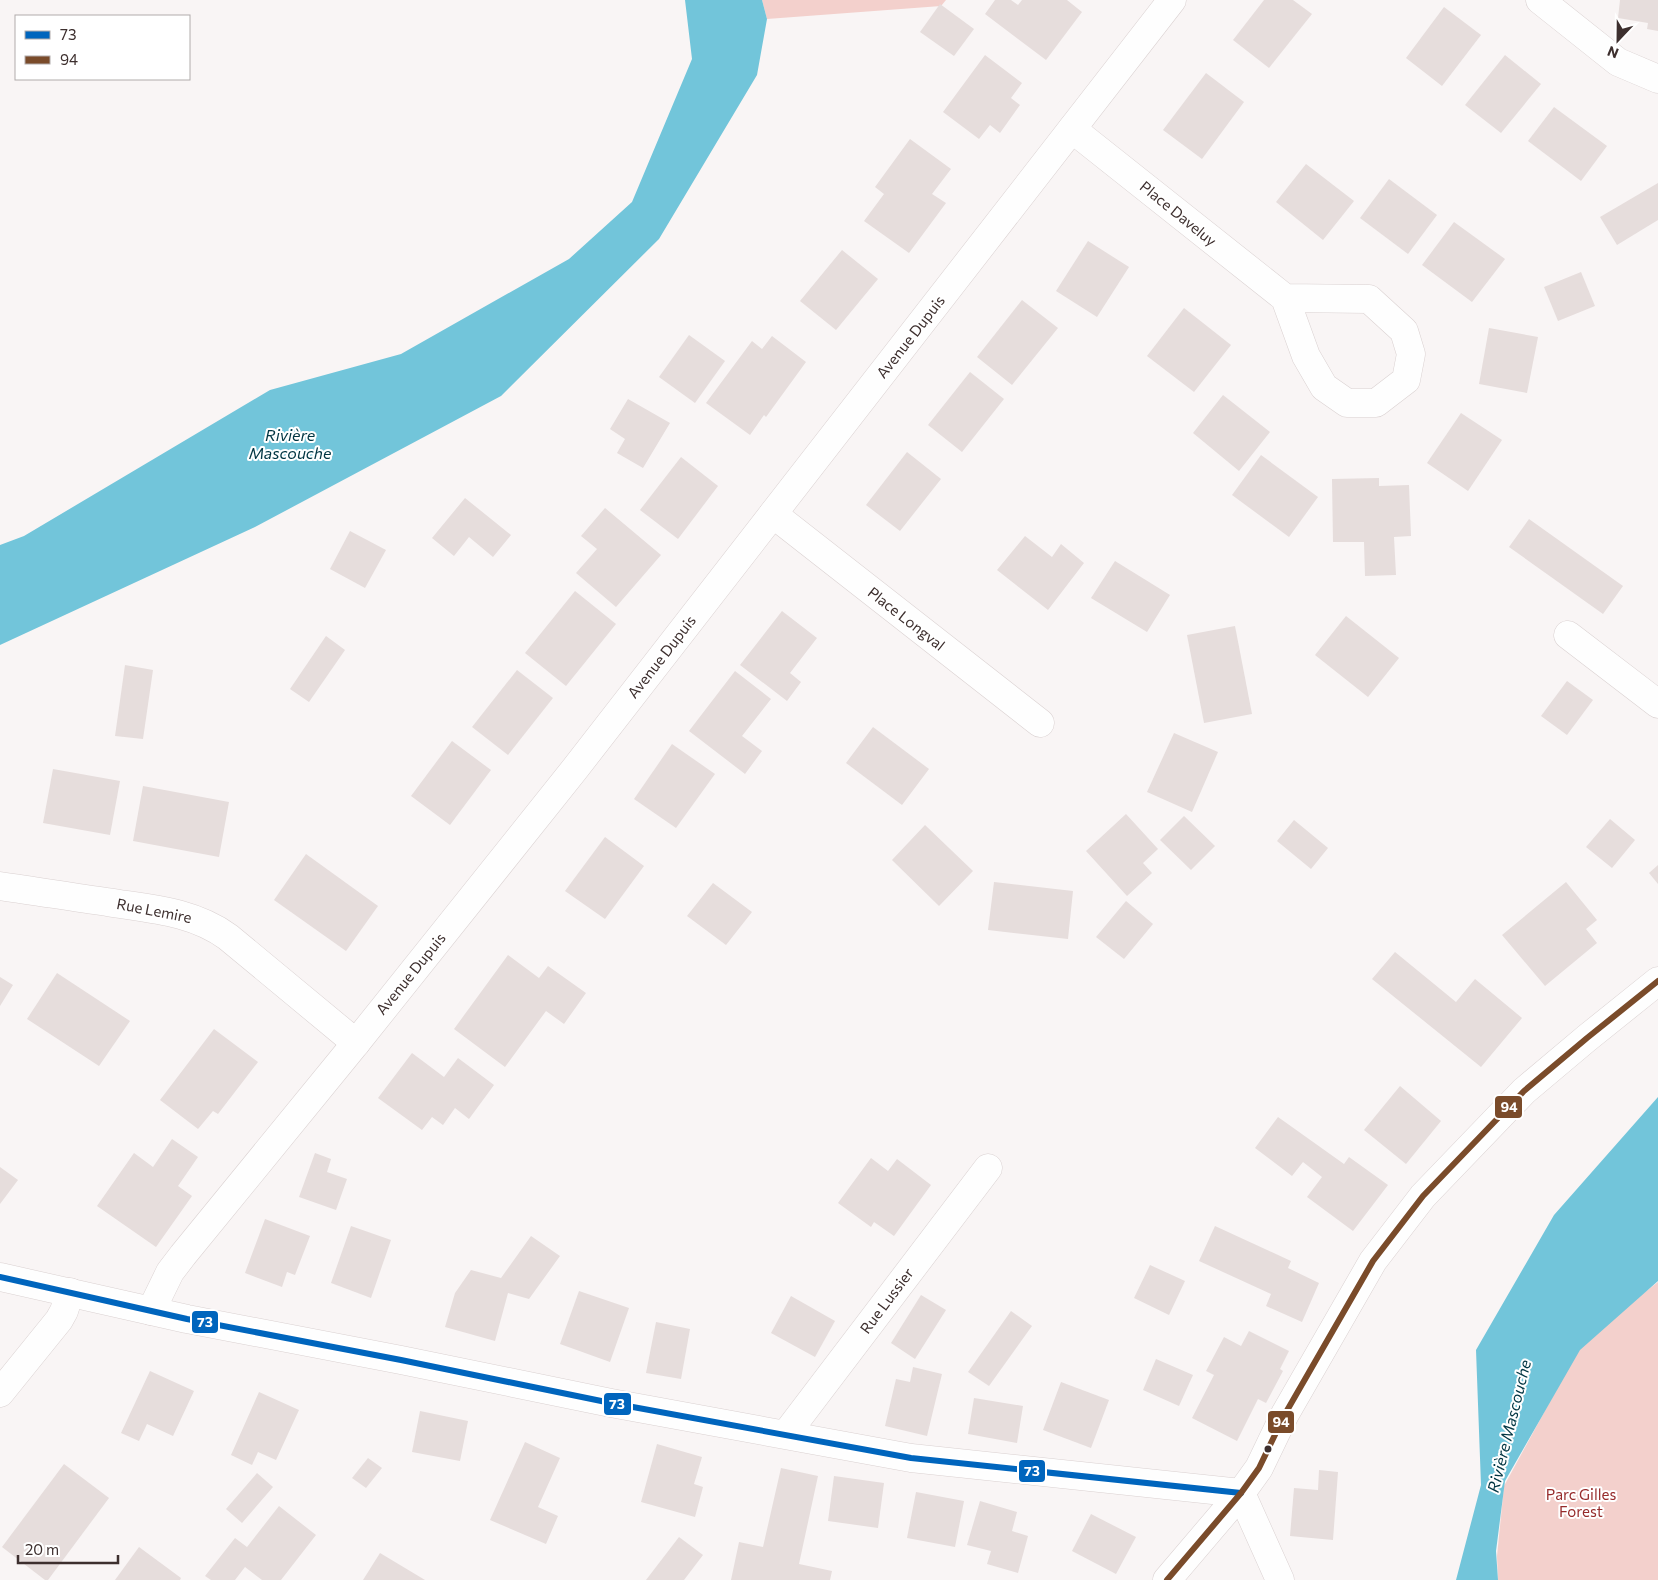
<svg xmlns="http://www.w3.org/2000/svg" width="1658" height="1580" viewBox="0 0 1658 1580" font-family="Commissioner,sans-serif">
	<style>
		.green { fill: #f3d0cc }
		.water { fill: #72c5da }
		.building { fill: #e6dddc }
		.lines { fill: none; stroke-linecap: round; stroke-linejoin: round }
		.minor-casing { stroke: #dad1d1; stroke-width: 29 }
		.major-casing { stroke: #dad1d1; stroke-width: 29 }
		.minor { stroke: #fefefe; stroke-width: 28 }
		.major { stroke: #fefefe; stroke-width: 28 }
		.bus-1-casing { stroke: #fff; stroke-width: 10 }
		.bus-2-casing { stroke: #fff; stroke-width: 10 }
		.bus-1 { stroke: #0065bd; stroke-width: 6 }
		.bus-2 { stroke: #7a4b2a; stroke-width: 6 }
		.bus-dot { fill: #3d2f2e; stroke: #fff; stroke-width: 2 }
		.labels { text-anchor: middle; stroke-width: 4; stroke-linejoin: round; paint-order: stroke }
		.street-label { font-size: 15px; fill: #3d2f2e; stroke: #fff }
		.park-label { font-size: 15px; fill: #962b2b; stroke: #fff }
		.water-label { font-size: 16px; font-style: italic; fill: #003542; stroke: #fff }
		.line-badge { stroke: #fff; stroke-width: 2 }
		.badge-label { font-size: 14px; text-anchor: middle; font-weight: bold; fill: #fff }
	</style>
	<rect width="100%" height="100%" fill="#f9f5f5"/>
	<g class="green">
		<path d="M 762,0 L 946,0 L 941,6 L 767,19 Z"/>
		<path d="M 1658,1282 L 1658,1580 L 1498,1580 L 1497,1556 L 1504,1486 L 1584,1339 Z"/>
	</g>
	<g class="water">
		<path d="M 685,0 L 762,0 L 767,19 L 757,75 L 659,239 L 501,396 L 255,527 L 0,645 L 0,545 L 24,536 L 270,390 L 401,354 L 569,259 L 632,202 L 692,59 Z"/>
		<path d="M 1658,1097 L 1658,1281 L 1580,1350 L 1505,1481 L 1496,1551 L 1498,1580 L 1456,1580 L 1481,1485 L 1476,1350 L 1554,1215 Z"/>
	</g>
	<g class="building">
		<path d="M 995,0 L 1011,0 L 1018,5 L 1022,0 L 1067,0 L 1082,12 L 1046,60 L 985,14 Z"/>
		<path d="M 1264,0 L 1293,0 L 1312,14 L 1269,68 L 1233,40 Z"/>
		<path d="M 1620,0 L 1658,0 L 1658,31 L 1647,29 L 1648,23 L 1618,18 Z"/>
		<path d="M 940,4 L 974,29 L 954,56 L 920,32 Z"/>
		<path d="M 1444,7 L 1481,35 L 1442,86 L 1406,58 Z"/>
		<path d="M 985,55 L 1022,83 L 1011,98 L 1020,105 L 1000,133 L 990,125 L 979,139 L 943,112 Z"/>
		<path d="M 1505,55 L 1541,84 L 1501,133 L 1465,105 Z"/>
		<path d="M 1206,73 L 1244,102 L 1202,159 L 1163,130 Z"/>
		<path d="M 1554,107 L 1607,146 L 1581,181 L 1528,141 Z"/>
		<path d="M 910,139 L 951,169 L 932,194 L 946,203 L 909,253 L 864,221 L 884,194 L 875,187 Z"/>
		<path d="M 1306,164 L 1354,201 L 1323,240 L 1276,202 Z"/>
		<path d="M 1389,179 L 1437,215 L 1408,254 L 1360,218 Z"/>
		<path d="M 1658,183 L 1658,220 L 1617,245 L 1600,217 Z"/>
		<path d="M 1454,222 L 1505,259 L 1472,302 L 1422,265 Z"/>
		<path d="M 1088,241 L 1129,267 L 1097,317 L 1056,291 Z"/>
		<path d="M 842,250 L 878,279 L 836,330 L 800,301 Z"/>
		<path d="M 1581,272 L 1595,306 L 1558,321 L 1544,287 Z"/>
		<path d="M 1022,300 L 1058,328 L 1012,385 L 977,357 Z"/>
		<path d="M 1184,308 L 1231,345 L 1194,392 L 1147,356 Z"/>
		<path d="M 1489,328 L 1538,337 L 1527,393 L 1479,384 Z"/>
		<path d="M 689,335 L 725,361 L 695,403 L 659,377 Z"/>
		<path d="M 772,336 L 806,362 L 766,417 L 764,415 L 750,435 L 706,403 L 752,341 L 762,349 Z"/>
		<path d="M 970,372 L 1004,399 L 962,452 L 928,425 Z"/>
		<path d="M 1223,395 L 1270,432 L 1239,471 L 1193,433 Z"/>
		<path d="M 628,399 L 670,423 L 643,468 L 617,453 L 625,439 L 610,429 Z"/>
		<path d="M 1461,413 L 1502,440 L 1468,491 L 1427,463 Z"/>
		<path d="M 907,452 L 941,479 L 900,531 L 866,505 Z"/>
		<path d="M 1261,455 L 1318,497 L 1289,537 L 1232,495 Z"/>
		<path d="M 681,457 L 718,486 L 678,539 L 640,510 Z"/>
		<path d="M 1379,478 L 1379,486 L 1409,485 L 1411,536 L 1394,537 L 1396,575 L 1365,576 L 1364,542 L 1333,542 L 1332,479 Z"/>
		<path d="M 465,498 L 511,535 L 493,557 L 469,537 L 454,556 L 432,538 Z"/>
		<path d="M 605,508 L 661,555 L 616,607 L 576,573 L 597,549 L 581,536 Z"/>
		<path d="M 1529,519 L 1623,586 L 1603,614 L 1509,547 Z"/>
		<path d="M 350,531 L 386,550 L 365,588 L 330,569 Z"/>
		<path d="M 1025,536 L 1052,557 L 1061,544 L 1084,563 L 1048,610 L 997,570 Z"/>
		<path d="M 1115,561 L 1170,595 L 1147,632 L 1091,598 Z"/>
		<path d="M 575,591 L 616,624 L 566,686 L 525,653 Z"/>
		<path d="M 782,611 L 817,638 L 790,673 L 801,682 L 787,701 L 740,665 Z"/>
		<path d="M 1346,616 L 1399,658 L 1368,697 L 1315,655 Z"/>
		<path d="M 1235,626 L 1252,714 L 1204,723 L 1187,635 Z"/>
		<path d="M 326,636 L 345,650 L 309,702 L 290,689 Z"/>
		<path d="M 125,665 L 153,670 L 143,739 L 115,736 Z"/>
		<path d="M 517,670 L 553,698 L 508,755 L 472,727 Z"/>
		<path d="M 735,671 L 771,699 L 742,736 L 762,751 L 745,774 L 689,731 Z"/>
		<path d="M 1567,681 L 1593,700 L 1567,735 L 1541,716 Z"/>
		<path d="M 873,727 L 929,769 L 902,805 L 846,763 Z"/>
		<path d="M 1174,733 L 1218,752 L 1192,812 L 1147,792 Z"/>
		<path d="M 452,741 L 491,770 L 450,825 L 411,796 Z"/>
		<path d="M 672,744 L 715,774 L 676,828 L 634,799 Z"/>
		<path d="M 53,769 L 120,781 L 110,835 L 43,823 Z"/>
		<path d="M 143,786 L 229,802 L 219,857 L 133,841 Z"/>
		<path d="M 1126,814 L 1158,849 L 1143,863 L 1152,873 L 1127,896 L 1086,851 Z"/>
		<path d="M 1184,816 L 1215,846 L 1191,870 L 1160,840 Z"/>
		<path d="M 1610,819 L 1635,840 L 1612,868 L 1586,847 Z"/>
		<path d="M 1294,820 L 1328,848 L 1311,869 L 1277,841 Z"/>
		<path d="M 925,825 L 973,871 L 939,906 L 892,860 Z"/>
		<path d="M 605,837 L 644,866 L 605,919 L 565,891 Z"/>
		<path d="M 306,854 L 378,906 L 346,951 L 274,900 Z"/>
		<path d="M 1658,865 L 1658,884 L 1649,873 Z"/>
		<path d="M 994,882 L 1073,891 L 1068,939 L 988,930 Z"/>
		<path d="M 1566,882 L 1597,920 L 1586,929 L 1597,943 L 1545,986 L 1502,935 Z"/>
		<path d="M 713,883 L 752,912 L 726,945 L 687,916 Z"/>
		<path d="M 1126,901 L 1153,924 L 1124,959 L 1096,937 Z"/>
		<path d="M 1395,952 L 1456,1002 L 1475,979 L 1522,1018 L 1481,1067 L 1372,979 Z"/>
		<path d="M 508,955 L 539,978 L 548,966 L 586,993 L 564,1024 L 546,1011 L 505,1067 L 454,1029 Z"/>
		<path d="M 57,973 L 130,1021 L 99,1066 L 27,1019 Z"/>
		<path d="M 0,977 L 13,985 L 0,1006 Z"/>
		<path d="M 214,1029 L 258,1062 L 218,1114 L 213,1111 L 198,1129 L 160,1100 Z"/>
		<path d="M 412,1053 L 444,1077 L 458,1058 L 494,1085 L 469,1119 L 455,1108 L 443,1125 L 432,1117 L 422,1130 L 378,1098 Z"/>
		<path d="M 1400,1086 L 1441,1121 L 1406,1164 L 1364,1130 Z"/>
		<path d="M 1278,1117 L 1344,1164 L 1349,1157 L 1388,1185 L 1353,1231 L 1307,1197 L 1322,1177 L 1303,1162 L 1292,1176 L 1255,1148 Z"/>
		<path d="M 172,1139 L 198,1157 L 178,1186 L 192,1196 L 156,1247 L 97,1206 L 134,1153 L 153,1167 Z"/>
		<path d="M 315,1153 L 331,1159 L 327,1172 L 347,1179 L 336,1210 L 299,1197 Z"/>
		<path d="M 871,1158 L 888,1171 L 897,1159 L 931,1185 L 894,1236 L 874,1222 L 871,1227 L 838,1203 Z"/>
		<path d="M 0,1167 L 18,1180 L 0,1204 Z"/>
		<path d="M 265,1219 L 310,1236 L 295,1275 L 287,1272 L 282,1287 L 245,1273 Z"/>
		<path d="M 351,1226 L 391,1240 L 371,1298 L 331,1283 Z"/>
		<path d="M 1215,1226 L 1291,1261 L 1288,1268 L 1319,1283 L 1302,1322 L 1266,1306 L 1271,1294 L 1199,1261 Z"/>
		<path d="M 531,1236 L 560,1256 L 529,1299 L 508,1293 L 495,1341 L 445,1327 L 455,1293 L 471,1270 L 501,1278 Z"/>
		<path d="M 1150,1265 L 1185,1281 L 1169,1315 L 1134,1298 Z"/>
		<path d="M 579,1291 L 629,1308 L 610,1362 L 560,1344 Z"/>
		<path d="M 921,1295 L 946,1310 L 915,1359 L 891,1343 Z"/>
		<path d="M 791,1296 L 835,1321 L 815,1357 L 771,1333 Z"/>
		<path d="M 1011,1311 L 1032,1326 L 989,1386 L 968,1372 Z"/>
		<path d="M 656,1322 L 690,1329 L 681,1379 L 646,1373 Z"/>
		<path d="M 1249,1331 L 1289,1351 L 1280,1369 L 1283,1371 L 1266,1403 L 1258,1399 L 1237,1441 L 1192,1418 L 1214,1375 L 1206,1371 L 1224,1337 L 1241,1346 Z"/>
		<path d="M 1156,1359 L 1193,1375 L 1179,1406 L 1143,1390 Z"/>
		<path d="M 913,1367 L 942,1374 L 927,1436 L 885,1426 L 896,1379 L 910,1382 Z"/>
		<path d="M 150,1371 L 194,1391 L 173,1436 L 147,1424 L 139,1441 L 121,1433 Z"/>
		<path d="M 1061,1382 L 1109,1400 L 1091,1448 L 1043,1430 Z"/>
		<path d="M 259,1392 L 299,1410 L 276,1460 L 258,1452 L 252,1465 L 231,1455 Z"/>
		<path d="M 974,1398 L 1023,1406 L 1017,1443 L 968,1434 Z"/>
		<path d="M 420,1411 L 468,1421 L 460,1461 L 412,1452 Z"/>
		<path d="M 525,1442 L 560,1458 L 538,1507 L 558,1516 L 546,1544 L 490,1520 Z"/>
		<path d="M 657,1444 L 702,1457 L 694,1484 L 703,1487 L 695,1517 L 641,1502 Z"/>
		<path d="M 368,1458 L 382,1468 L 366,1488 L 352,1478 Z"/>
		<path d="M 64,1464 L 109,1498 L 48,1580 L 45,1580 L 2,1547 Z"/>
		<path d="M 781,1468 L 818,1476 L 799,1564 L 832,1571 L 830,1580 L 731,1580 L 739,1542 L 763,1547 Z"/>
		<path d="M 1319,1470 L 1338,1472 L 1333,1540 L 1290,1536 L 1294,1488 L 1318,1490 Z"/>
		<path d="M 257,1473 L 273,1487 L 242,1523 L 226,1509 Z"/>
		<path d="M 834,1476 L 884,1483 L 878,1528 L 828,1521 Z"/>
		<path d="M 916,1492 L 964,1501 L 955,1547 L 907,1538 Z"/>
		<path d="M 980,1501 L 1017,1512 L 1012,1531 L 1028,1536 L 1018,1573 L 987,1564 L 991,1551 L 967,1545 Z"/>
		<path d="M 279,1506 L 316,1535 L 281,1580 L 262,1580 L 245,1567 L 235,1580 L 211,1580 L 205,1576 L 235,1538 L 247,1547 Z"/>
		<path d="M 1091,1514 L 1136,1537 L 1116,1574 L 1072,1551 Z"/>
		<path d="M 679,1537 L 703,1555 L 684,1580 L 646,1580 Z"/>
		<path d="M 139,1547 L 181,1578 L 180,1580 L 115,1580 Z"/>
		<path d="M 380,1553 L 425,1580 L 363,1580 Z"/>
	</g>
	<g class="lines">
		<defs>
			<g id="minor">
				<path d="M 1540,0 L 1618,62 L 1658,79"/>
				<path d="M 1072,129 L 1285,298 L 1306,356 L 1324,387 L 1347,403 L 1376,403 L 1406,380 L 1411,354 L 1404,331 L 1369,299 L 1285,298"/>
				<path d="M 773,514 L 1040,723"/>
				<path d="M 1568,635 L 1658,704"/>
				<path d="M 0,886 C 36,891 71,897 107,902 C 150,909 192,911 228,937 L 356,1043"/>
				<path d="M 0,1277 L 187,1319 L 401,1360 L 611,1403 L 911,1458 L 1241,1493 L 1280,1580"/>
				<path d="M 151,1311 L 170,1272 L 183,1255 L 356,1043 L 574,770 L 1172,0"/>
				<path d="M 0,1393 L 59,1320 L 64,1311 L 70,1292"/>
				<path d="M 786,1434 L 988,1168"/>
			</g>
			<path id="major" d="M 1167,1580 L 1241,1493 L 1259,1468 L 1285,1414 L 1373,1261 L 1423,1196 L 1524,1091 L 1587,1038 L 1658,981"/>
		</defs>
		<use href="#minor" class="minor-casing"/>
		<use href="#major" class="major-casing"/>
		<use href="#minor" class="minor"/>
		<use href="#major" class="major"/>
		<defs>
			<path id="bus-1" d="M 0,1277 L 187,1319 L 401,1360 L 611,1403 L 911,1458 L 1241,1493"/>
			<path id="bus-2" d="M 1167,1580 L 1241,1493 L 1259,1468 L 1285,1414 L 1373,1261 L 1423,1196 L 1524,1091 L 1587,1038 L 1658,981"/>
		</defs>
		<use href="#bus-1" class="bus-1-casing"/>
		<use href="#bus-2" class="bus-2-casing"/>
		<use href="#bus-1" class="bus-1"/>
		<use href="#bus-2" class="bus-2"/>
	</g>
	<circle class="bus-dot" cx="1268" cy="1449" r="4.5"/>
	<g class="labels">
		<g class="street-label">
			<text transform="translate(1178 214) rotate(39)" y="5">Place Daveluy</text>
			<text transform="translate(911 337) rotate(-52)" y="5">Avenue Dupuis</text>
			<text transform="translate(906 619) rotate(38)" y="5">Place Longval</text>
			<text transform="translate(662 657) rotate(-52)" y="5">Avenue Dupuis</text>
			<text transform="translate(154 911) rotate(11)" y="5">Rue Lemire</text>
			<text transform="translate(411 974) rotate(-51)" y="5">Avenue Dupuis</text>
			<text transform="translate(887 1301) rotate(-53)" y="5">Rue Lussier</text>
		</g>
		<g class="park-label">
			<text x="1581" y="1500">Parc Gilles<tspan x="1581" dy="17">Forest</tspan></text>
		</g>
		<g class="water-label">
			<text x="290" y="441">Rivière<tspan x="290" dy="18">Mascouche</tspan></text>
			<text transform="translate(1509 1426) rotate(-76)" y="6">Rivière Mascouche</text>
		</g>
	</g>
	<g class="line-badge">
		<rect x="1494" y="1095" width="29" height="24" rx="5" fill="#7a4b2a"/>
		<rect x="191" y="1310" width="28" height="24" rx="5" fill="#0065bd"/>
		<rect x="603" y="1392" width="29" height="24" rx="5" fill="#0065bd"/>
		<rect x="1267" y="1410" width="28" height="24" rx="5" fill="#7a4b2a"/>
		<rect x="1018" y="1459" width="28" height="24" rx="5" fill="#0065bd"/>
	</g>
	<g class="badge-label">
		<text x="1509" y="1112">94</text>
		<text x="205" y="1327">73</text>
		<text x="617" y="1409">73</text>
		<text x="1281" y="1427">94</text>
		<text x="1032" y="1476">73</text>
	</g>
	<rect x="15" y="15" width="175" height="65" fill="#ffffff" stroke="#b1acab"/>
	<rect x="25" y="31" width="25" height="8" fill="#0065bd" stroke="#b1acab"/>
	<text x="60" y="40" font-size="15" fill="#3d2f2e">73</text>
	<rect x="25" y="56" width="25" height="8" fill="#7a4b2a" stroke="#b1acab"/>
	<text x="60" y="65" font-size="15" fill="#3d2f2e">94</text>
	<g transform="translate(1618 40) rotate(202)" stroke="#ffffff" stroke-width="4" paint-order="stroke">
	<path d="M0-4L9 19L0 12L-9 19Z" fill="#3d2f2e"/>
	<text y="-8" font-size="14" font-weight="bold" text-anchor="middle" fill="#3d2f2e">N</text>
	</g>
	<path d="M18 1555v8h100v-8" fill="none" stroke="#3d2f2e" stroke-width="2.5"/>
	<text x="25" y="1555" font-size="15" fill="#3d2f2e" stroke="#ffffff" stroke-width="4" paint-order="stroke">20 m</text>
</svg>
